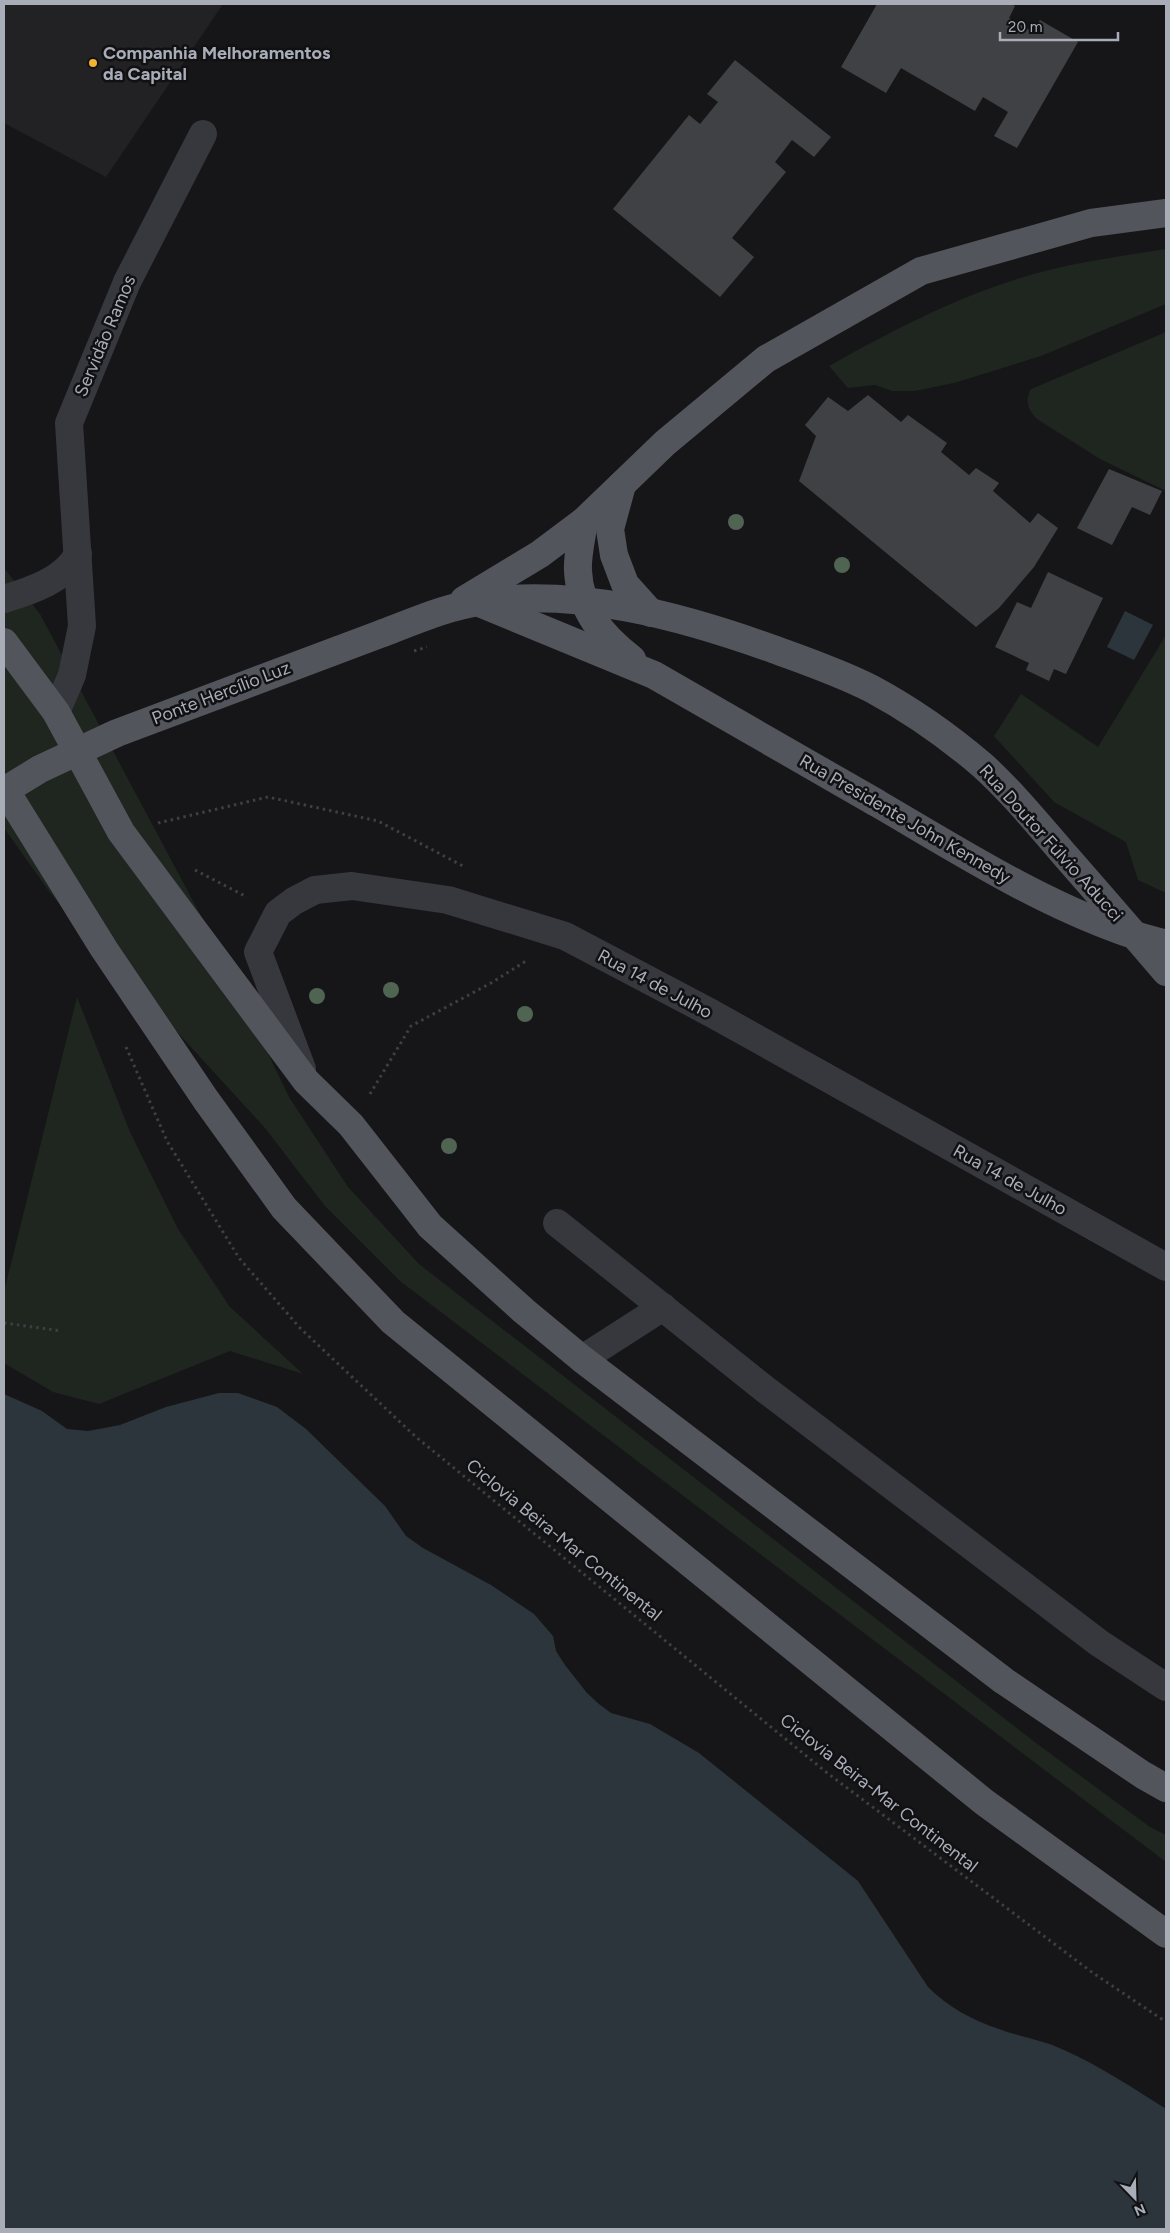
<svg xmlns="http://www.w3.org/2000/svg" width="1170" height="2233" viewBox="0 0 1170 2233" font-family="Figtree,sans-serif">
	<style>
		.built { fill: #222225 }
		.green { fill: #1e261f }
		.water { fill: #2c353c }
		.building { fill: #404145 }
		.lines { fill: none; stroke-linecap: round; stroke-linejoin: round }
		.path { stroke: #3d3f44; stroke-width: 3; stroke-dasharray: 2.5 4; stroke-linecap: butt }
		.minor { stroke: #37383d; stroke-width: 28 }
		.major { stroke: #53555c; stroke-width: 28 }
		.path-bridge { stroke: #3d3f44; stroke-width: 3; stroke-dasharray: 2.5 4; stroke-linecap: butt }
		.major-bridge { stroke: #53555c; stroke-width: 28 }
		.tree { fill: #506452 }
		.poi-dot { fill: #f2b134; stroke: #111113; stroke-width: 2 }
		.labels { text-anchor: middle; stroke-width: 5; stroke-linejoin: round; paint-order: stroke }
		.poi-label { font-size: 18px; font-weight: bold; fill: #a8adb8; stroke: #111113; text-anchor: start }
		.street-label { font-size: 18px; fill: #a8adb8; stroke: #111113 }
	</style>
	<rect width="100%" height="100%" fill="#161618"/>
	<path class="built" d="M 4,4 L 223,4 L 106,177 L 4,123 Z"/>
	<g class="green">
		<path d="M 1166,249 L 1166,304 L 1041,356 L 954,383 L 915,391 L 892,391 L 875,385 L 848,388 L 829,366 C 900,326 974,288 1053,269 C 1091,260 1128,255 1166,249 Z"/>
		<path d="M 1166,332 L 1166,491 L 1100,459 L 1037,419 C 1028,410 1025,402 1030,390 L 1036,387 Z"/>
		<path d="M 4,568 L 40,614 L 208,929 L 289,1097 L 348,1187 L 419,1264 L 1036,1743 L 1150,1827 L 1166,1835 L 1166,1862 L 400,1281 L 325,1206 L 265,1128 L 51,894 L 4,828 Z"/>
		<path d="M 1166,635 L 1166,893 L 1138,880 L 1126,842 L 1054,802 L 994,736 L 1021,694 L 1098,747 Z"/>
		<path d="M 77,997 L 130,1132 L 178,1229 L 230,1307 L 303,1374 L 230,1351 L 99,1404 L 53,1392 L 4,1363 L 4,1292 Z"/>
	</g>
	<g class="water">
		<path d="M 1125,611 L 1153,625 L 1134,660 L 1107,647 Z"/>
		<path d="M 219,1393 L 238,1393 L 277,1407 L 306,1429 L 385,1506 L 406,1536 L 423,1548 L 491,1585 L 534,1614 L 553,1636 L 556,1651 L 565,1665 L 587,1693 L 599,1704 L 611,1713 L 650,1724 L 699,1753 L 858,1881 L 928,1987 C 948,2007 972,2020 999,2029 C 1020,2037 1043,2040 1064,2050 C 1100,2066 1133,2088 1166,2109 L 1166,2229 L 4,2229 L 4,1394 L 42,1411 L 67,1429 L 88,1431 L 120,1425 L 166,1407 Z"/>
	</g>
	<g class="building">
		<path d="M 877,4 L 1011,4 L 1015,6 L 1009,18 L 1033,32 L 1040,20 L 1078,42 L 1017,148 L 994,136 L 1008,112 L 983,97 L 975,111 L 901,68 L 886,93 L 841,67 Z"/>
		<path d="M 735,60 L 831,137 L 814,157 L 792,140 L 775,162 L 786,172 L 732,238 L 754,257 L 720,297 L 613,209 L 689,115 L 700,124 L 718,102 L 707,94 Z"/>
		<path d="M 868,395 L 901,422 L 908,415 L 947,443 L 941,452 L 969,475 L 976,468 L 999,483 L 993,491 L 1030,523 L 1038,513 L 1058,528 L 1034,567 L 999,608 L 976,627 L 799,481 L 816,436 L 805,425 L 828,397 L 848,411 Z"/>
		<path d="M 1109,469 L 1162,491 L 1150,515 L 1132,507 L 1112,545 L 1077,528 Z"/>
		<path d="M 1048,572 L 1103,598 L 1066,674 L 1054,669 L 1049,681 L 1026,670 L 1029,663 L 995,647 L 1017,602 L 1031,608 Z"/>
	</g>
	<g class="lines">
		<g class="path">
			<path d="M 158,823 L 268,797 L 378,821 L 463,866"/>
			<path d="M 195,870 L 247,897"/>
			<path d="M 126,1047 L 167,1141 L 239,1258 L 300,1328 L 416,1437 L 826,1772 L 1093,1973 L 1166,2022"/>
			<path d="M 370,1094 L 411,1026 L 491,983 L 526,961"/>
			<path d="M 4,1323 L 62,1331"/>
		</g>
		<g class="minor">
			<path d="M 4,599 C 30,591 65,580 78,554"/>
			<path d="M 56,712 L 72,675 L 82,626 L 69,423 L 127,282 L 203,134"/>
			<path d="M 302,1069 L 258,952 L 278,913 L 294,901 L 315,890 L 352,886 L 448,900 L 565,936 L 711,1013 L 1166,1267"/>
			<path d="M 557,1223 L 766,1390 L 1099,1643 L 1166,1687"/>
			<path d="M 582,1359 L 663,1307"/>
		</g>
		<g class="major">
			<path d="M 622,485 L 610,529 L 614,555 L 625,584 L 651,613"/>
			<path d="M 584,521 C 582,537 577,555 578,571 C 580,610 602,636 632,659"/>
			<path d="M 464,600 L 540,554 L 584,521 L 665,443 L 766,359 L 921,271 L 1091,223 L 1166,213"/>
			<path d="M 482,604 L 654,675 L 875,802"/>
			<path d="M 383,633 C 415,621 446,607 480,602 C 579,588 681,616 773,649 C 806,661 841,673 872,689 C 911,710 948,736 982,765 C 1012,792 1037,823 1063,853 C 1098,893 1132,932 1166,972"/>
			<path d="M 4,642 L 56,712 L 121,832 L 306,1081 L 351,1125 L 430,1226 L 524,1311 L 582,1359 L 1004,1681 L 1143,1775 L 1166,1788"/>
			<path d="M 4,788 L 104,949 L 206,1100 L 284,1208 L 393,1322 L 984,1802 L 1166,1934"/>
		</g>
		<path class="path-bridge" d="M 414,651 L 427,647"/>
		<g class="major-bridge">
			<path d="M 4,791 L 40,769 L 117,733 L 383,633"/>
			<path d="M 875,802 C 954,848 1035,900 1122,931 C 1136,936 1152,940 1166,944"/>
		</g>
	</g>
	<g class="tree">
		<circle cx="736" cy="522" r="8"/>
		<circle cx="842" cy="565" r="8"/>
		<circle cx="391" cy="990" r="8"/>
		<circle cx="317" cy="996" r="8"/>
		<circle cx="525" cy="1014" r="8"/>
		<circle cx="449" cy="1146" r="8"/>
	</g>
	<circle class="poi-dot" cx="93" cy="63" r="5"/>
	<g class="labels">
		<g class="poi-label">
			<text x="103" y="59">Companhia Melhoramentos<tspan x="103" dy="21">da Capital</tspan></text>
		</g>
		<g class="street-label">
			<text transform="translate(105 336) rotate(-67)" y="6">Servidão Ramos</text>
			<text transform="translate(221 693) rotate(-21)" y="6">Ponte Hercílio Luz</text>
			<text transform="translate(905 819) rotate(30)" y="6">Rua Presidente John Kennedy</text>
			<text transform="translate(1051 843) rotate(48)" y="6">Rua Doutor Fúlvio Aducci</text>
			<text transform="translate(655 984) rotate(28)" y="6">Rua 14 de Julho</text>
			<text transform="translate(1010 1180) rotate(29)" y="6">Rua 14 de Julho</text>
			<text transform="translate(564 1540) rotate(39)" y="6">Ciclovia Beira-Mar Continental</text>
			<text transform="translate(879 1793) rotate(38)" y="6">Ciclovia Beira-Mar Continental</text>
		</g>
	</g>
	<rect width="1170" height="2233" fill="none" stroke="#a8adb8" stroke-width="10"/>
	<g transform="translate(1135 2198) rotate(157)" stroke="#111113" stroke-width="4" paint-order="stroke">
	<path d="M0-4L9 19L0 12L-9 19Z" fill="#a8adb8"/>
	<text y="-8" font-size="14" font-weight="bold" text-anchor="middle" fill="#a8adb8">N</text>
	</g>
	<path d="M1000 32v8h118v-8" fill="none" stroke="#a8adb8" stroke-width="2.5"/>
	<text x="1008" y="32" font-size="15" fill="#a8adb8" stroke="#111113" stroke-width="4" paint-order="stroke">20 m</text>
</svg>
